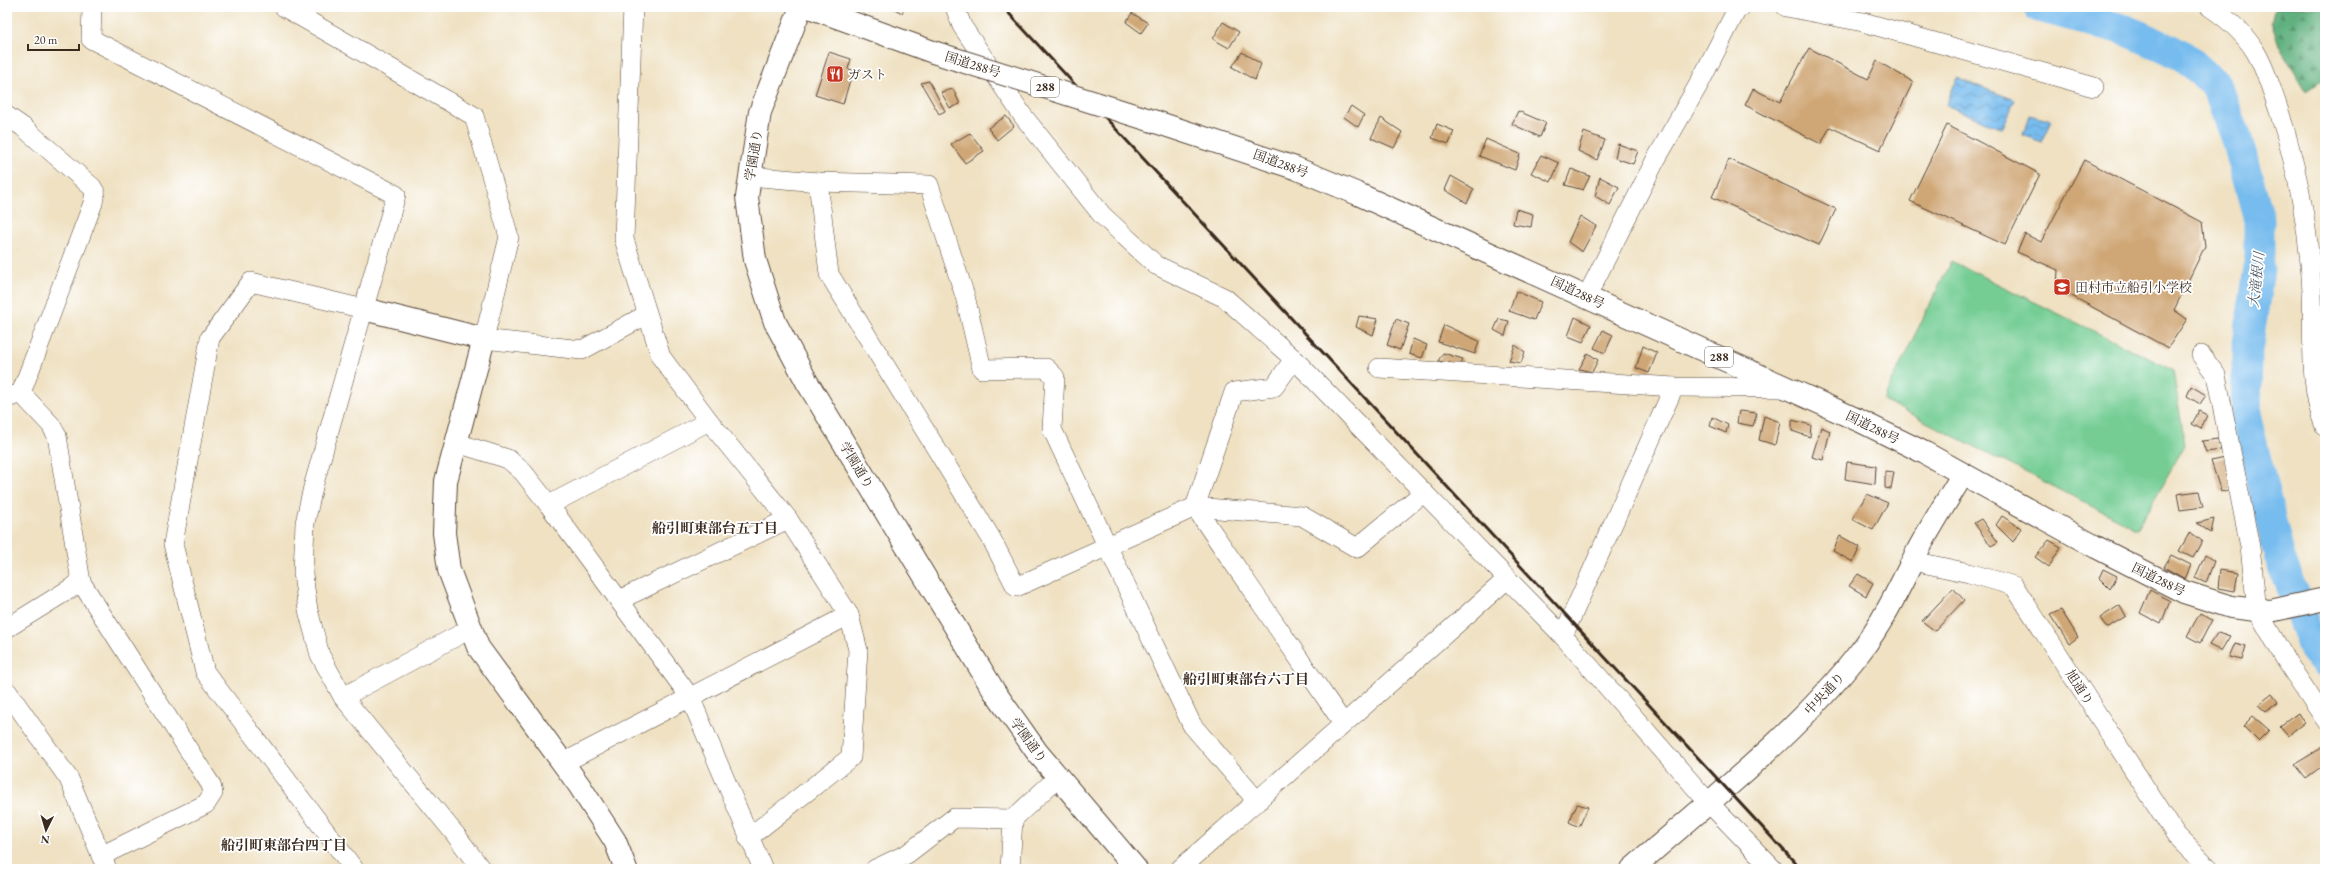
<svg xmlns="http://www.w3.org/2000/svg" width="2332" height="876" viewBox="0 0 2332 876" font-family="'EB Garamond','Noto Serif JP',serif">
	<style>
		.forest { fill: url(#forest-firs); stroke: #4d6d4e }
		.pitch { fill: #74cd94; stroke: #587c59 }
		.water { fill: url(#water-waves); stroke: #597386 }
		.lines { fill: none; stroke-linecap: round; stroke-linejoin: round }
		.river { stroke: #77bcee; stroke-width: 31 }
		.building { fill: #cfa675 }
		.minor-casing { stroke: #564537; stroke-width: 20 }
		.tertiary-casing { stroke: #564537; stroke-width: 24 }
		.trunk-casing { stroke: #564537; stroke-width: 24 }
		.minor { stroke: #fff; stroke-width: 19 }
		.tertiary { stroke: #fff; stroke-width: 22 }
		.trunk { stroke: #fff; stroke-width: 22 }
		.rail { stroke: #3b2a1e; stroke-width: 3 }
		.trunk-bridge-casing { stroke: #564537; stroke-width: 24; stroke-linecap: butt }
		.trunk-bridge { stroke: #fff; stroke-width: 22 }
		.labels { text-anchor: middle; stroke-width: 3.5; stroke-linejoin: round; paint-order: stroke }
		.shield { fill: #fff; stroke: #766a62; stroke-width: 1 }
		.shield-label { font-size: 12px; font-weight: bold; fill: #3b2a1e }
		.street-label { font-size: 13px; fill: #3b2a1e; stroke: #fff }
		.poi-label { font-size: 13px; fill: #3b2a1e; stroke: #fff; text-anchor: start }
		.water-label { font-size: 14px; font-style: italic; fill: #505d67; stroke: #fff }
		.neighbourhood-label { font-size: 14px; font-weight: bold; fill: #3b2a1e; stroke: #fff }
	</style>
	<defs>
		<pattern id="forest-firs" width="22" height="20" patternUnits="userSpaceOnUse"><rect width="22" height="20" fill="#5fb07e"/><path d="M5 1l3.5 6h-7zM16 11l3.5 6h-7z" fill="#508f67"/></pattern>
		<pattern id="water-waves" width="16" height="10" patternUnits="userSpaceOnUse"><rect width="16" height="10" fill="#77bcee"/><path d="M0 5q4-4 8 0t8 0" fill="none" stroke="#6399c0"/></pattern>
	</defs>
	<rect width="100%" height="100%" fill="#fff"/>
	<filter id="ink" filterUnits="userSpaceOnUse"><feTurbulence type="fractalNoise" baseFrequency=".025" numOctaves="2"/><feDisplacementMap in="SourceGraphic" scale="8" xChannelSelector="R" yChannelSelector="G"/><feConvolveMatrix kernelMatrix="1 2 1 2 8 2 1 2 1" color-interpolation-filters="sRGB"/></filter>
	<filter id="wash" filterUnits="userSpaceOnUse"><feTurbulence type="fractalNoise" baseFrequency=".012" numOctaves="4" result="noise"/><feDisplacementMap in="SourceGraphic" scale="16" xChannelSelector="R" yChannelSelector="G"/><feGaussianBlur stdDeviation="0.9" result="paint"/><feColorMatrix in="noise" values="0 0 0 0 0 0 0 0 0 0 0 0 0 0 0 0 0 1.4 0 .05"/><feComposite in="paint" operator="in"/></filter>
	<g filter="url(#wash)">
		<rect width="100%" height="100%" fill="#efe1c2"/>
		<path class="forest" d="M 2275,7 L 2325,7 L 2325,78 L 2307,92 L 2279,46 L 2271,22 Z"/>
		<path class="pitch" d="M 1951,261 L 2173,370 L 2185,445 L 2137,529 L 1883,400 Z"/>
		<g class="water">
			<path d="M 1957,78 L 2015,100 L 2002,129 L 1946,105 Z"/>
			<path d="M 2029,115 L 2052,121 L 2042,142 L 2023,135 Z"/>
		</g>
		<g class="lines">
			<path class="river" d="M 2039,7 L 2126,30 L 2184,56 L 2216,85 L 2236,136 L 2259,219 L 2259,269 L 2247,351 L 2246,419 L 2279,555 L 2314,650 L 2325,663"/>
		</g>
		<g id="blocks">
			<g class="building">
				<path d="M 891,7 L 905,7 L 902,13 Z"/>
				<path d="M 1132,13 L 1148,23 L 1141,33 L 1126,22 Z"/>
				<path d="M 1223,22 L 1239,32 L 1229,48 L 1213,39 Z"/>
				<path d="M 1809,48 L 1868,79 L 1877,61 L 1913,82 L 1880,150 L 1830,127 L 1821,144 L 1745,105 L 1753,89 L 1780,102 Z"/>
				<path d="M 829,52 L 851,59 L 848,69 L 853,70 L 843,104 L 815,95 Z"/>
				<path d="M 1242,52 L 1261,64 L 1255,80 L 1232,67 Z"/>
				<path d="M 929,81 L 945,111 L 939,114 L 921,83 Z"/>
				<path d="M 953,89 L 960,104 L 950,108 L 941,92 Z"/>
				<path d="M 1351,106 L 1364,115 L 1358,127 L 1344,117 Z"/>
				<path d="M 1518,111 L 1546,123 L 1540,137 L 1512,124 Z"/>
				<path d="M 1006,116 L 1014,126 L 997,140 L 988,128 Z"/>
				<path d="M 1381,118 L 1402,132 L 1394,148 L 1371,138 Z"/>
				<path d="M 1437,124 L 1454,131 L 1449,144 L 1432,138 Z"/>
				<path d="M 1947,125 L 2040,174 L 2005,245 L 1910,201 Z"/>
				<path d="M 1584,132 L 1605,140 L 1597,160 L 1578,151 Z"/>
				<path d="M 970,133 L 984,151 L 965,163 L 951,144 Z"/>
				<path d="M 1486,139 L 1520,154 L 1515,170 L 1479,156 Z"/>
				<path d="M 1618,144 L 1638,151 L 1633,164 L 1615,158 Z"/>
				<path d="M 1541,155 L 1559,163 L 1551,182 L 1531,173 Z"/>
				<path d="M 1729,159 L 1836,209 L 1819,245 L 1712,197 Z"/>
				<path d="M 2084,160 L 2202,222 L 2205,246 L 2174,310 L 2187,319 L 2168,348 L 2057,288 L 2058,270 L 2017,252 L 2025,234 L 2041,242 Z"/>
				<path d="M 1571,169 L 1590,176 L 1583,190 L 1565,185 Z"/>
				<path d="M 1451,176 L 1474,189 L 1467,203 L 1445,190 Z"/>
				<path d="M 1600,177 L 1619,187 L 1610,205 L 1595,196 Z"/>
				<path d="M 1516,209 L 1533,214 L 1531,227 L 1513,224 Z"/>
				<path d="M 1580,216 L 1596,226 L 1582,252 L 1568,242 Z"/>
				<path d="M 1516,291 L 1541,302 L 1534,320 L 1509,311 Z"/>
				<path d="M 1359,316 L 1378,319 L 1373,335 L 1356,327 Z"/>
				<path d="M 1575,317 L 1591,325 L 1583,342 L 1568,336 Z"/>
				<path d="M 1396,319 L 1409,324 L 1400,350 L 1387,345 Z"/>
				<path d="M 1499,319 L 1509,321 L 1505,336 L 1494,330 Z"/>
				<path d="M 1444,325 L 1479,341 L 1475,354 L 1438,342 Z"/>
				<path d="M 1603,330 L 1613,335 L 1605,353 L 1594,348 Z"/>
				<path d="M 1413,339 L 1427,345 L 1422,358 L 1409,354 Z"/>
				<path d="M 1515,345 L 1525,352 L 1521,363 L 1509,361 Z"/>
				<path d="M 1643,346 L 1657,353 L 1649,373 L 1636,368 Z"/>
				<path d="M 1443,353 L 1463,359 L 1461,365 L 1438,361 Z"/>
				<path d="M 1588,353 L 1598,360 L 1592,372 L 1579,369 Z"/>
				<path d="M 2191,386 L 2206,395 L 2200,404 L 2187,396 Z"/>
				<path d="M 1739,411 L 1757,413 L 1753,426 L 1737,423 Z"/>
				<path d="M 2199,411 L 2207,415 L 2201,429 L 2192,424 Z"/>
				<path d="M 1764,416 L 1780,422 L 1775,445 L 1759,440 Z"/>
				<path d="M 1712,417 L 1728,425 L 1726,433 L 1710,426 Z"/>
				<path d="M 1792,420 L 1811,425 L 1810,437 L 1792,431 Z"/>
				<path d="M 1821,427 L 1830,431 L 1823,460 L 1812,457 Z"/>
				<path d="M 2219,439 L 2221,450 L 2206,452 L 2202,441 Z"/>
				<path d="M 2224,458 L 2232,489 L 2221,492 L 2211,461 Z"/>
				<path d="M 1847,462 L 1876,466 L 1875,484 L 1845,479 Z"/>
				<path d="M 1885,471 L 1894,472 L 1891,489 L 1885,488 Z"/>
				<path d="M 2199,491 L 2203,507 L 2180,510 L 2177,494 Z"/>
				<path d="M 1867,494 L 1888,503 L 1873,530 L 1852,519 Z"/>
				<path d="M 2002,516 L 2021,528 L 2013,542 L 1996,525 Z"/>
				<path d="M 1981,519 L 1998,542 L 1991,546 L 1974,523 Z"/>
				<path d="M 2214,519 L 2211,533 L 2197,523 Z"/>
				<path d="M 2190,532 L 2202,541 L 2193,558 L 2179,551 Z"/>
				<path d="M 1840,536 L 1860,547 L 1853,562 L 1833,551 Z"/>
				<path d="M 2049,540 L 2061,547 L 2049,567 L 2035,557 Z"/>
				<path d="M 2171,555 L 2191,565 L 2185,579 L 2164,567 Z"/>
				<path d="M 2205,555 L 2214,561 L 2206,583 L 2195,578 Z"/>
				<path d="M 2103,569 L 2117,576 L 2110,589 L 2099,578 Z"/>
				<path d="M 2220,570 L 2238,573 L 2235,591 L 2218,588 Z"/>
				<path d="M 1858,574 L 1873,583 L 1866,596 L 1849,586 Z"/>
				<path d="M 1953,588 L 1964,600 L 1935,631 L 1922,621 Z"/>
				<path d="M 2150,590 L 2170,601 L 2161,624 L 2140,613 Z"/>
				<path d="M 2120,605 L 2126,616 L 2107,628 L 2100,618 Z"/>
				<path d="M 2061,610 L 2078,637 L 2069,644 L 2050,615 Z"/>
				<path d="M 2200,613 L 2212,620 L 2200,643 L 2187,636 Z"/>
				<path d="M 2218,632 L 2230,636 L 2221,651 L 2209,645 Z"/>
				<path d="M 2235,643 L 2246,646 L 2242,660 L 2229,657 Z"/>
				<path d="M 2272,694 L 2278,702 L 2266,712 L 2258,705 Z"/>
				<path d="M 2298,713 L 2304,723 L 2288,735 L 2280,726 Z"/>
				<path d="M 2253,716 L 2269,730 L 2258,741 L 2243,726 Z"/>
				<path d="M 2325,746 L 2325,764 L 2306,778 L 2295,764 Z"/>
				<path d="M 1577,804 L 1588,807 L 1579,827 L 1569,822 Z"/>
			</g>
		</g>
	</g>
	<g filter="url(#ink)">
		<use href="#blocks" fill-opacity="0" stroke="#564537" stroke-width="1"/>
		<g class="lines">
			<defs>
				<g id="minor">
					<path d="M 92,7 L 91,39 L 396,195 L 313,487 L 305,523 L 303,574 L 308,610 L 320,655 L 343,697 L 455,834 L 481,869"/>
					<path d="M 284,7 L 474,116 L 509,237 L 484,339 L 582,350 L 646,315"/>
					<path d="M 633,7 L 624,239 L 661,357 L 709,421 L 788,519 L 849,615 L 858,650 L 851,757 L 748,838"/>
					<path d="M 955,7 L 962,26 L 1023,116 L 1102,215 L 1156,265 L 1225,298 L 1294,359 L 1563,636 L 1708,802 L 1773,869"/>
					<path d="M 1786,7 L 1863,22 L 2094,87"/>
					<path d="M 2210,7 C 2228,19 2244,33 2255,51 C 2266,69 2272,91 2279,111 C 2298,170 2309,230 2312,292 C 2314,337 2308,385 2325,427"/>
					<path d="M 7,116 L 23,127 L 92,187 L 95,192 L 93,203 L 21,393 L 7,398"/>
					<path d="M 749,176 L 818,182 L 929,185 L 965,296 L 982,369 L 1046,368 L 1055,377 L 1052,429 L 1192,725 L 1258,802"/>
					<path d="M 818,182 L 829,274 L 991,538 L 1016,587 L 1195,507 L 1302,516 L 1357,548 L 1423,493"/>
					<path d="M 1587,296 L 1655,161 L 1700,82 L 1736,11 L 1741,7"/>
					<path d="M 2201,355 L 2216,375 L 2250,547 L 2257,610 L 2287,662 L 2325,719"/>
					<path d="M 1379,368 L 1674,387 L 1785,388"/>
					<path d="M 21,393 L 51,425 L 57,436 L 81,582 L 211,785 L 213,793 L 206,804 L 101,856"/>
					<path d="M 457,443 L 508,459 L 523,472 L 549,505 L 690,697 L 763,869"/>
					<path d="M 549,505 L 709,421"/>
					<path d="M 1195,507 L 1343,723"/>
					<path d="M 1195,507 L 1234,392 L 1274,387 L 1294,359"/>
					<path d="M 1913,561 L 1969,573 L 2014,586 L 2176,835 L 2210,869"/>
					<path d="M 619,600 L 788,519"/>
					<path d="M 7,628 L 81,582"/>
					<path d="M 1563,636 L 1674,387"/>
					<path d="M 7,691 L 69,779 L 107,869"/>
					<path d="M 343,697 L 470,629"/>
					<path d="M 563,763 L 849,615"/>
					<path d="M 1013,819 L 1057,778"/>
					<path d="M 354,869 L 205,672 L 173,544 L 210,338 L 251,282 L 364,309"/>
					<path d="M 875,869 L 907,854 L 954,818 L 1013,819 L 1010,869"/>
					<path d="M 1180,869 L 1506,580"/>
				</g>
				<g id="tertiary">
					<path d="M 801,7 L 760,112 L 747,197 L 755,260 L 775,322 L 807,382 L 994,691 L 1037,752 L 1136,869"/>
					<path d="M 364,309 L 484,339 L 446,481 L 444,533 L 449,570 L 478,647 L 579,785 L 615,841 L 626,869"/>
					<path d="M 1632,869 C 1710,800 1796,735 1860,652 C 1884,621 1901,584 1918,550 C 1932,524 1948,499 1963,474"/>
				</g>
				<g id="trunk">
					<path d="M 809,7 L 933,52"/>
					<path d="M 1156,122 L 1295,168 L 1358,194 L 1860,421 L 1925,453 L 2094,546 L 2184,592 L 2231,607 L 2257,610 L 2270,611 L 2325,599"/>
				</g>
			</defs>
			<use href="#minor" class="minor-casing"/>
			<use href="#tertiary" class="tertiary-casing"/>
			<use href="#trunk" class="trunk-casing"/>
			<use href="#minor" class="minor"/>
			<use href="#tertiary" class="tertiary"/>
			<use href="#trunk" class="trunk"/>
			<path class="rail" d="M 1003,7 L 1801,869"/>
			<defs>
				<path id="trunk-bridge" d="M 933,52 L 1156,122"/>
			</defs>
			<use href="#trunk-bridge" class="trunk-bridge-casing"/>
			<use href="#trunk-bridge" class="trunk-bridge"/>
		</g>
	</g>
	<defs>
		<symbol id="restaurant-square" viewBox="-11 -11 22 22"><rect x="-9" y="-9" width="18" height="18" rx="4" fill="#c8321e" stroke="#fff"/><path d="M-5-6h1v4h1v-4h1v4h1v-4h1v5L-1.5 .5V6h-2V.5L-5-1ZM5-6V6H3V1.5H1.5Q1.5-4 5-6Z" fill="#fff"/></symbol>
		<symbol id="school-square" viewBox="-11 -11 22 22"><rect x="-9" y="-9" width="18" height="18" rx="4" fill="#c8321e" stroke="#fff"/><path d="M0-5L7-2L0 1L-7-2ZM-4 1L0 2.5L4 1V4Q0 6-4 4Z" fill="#fff"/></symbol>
	</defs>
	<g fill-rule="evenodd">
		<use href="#restaurant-square" x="825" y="64" width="20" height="20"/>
		<use href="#school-square" x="2052" y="277" width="20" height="20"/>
	</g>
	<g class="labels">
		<g class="shield">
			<rect x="1031" y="77" width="28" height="20" rx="3"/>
			<rect x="1705" y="347" width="28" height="20" rx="3"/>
		</g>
		<g class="shield-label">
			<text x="1045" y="91">288</text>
			<text x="1719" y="361">288</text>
		</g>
		<g class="street-label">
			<text transform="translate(973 64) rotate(17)" y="5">国道288号</text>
			<text transform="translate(753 155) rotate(-81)" y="5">学園通り</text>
			<text transform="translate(1281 163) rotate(20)" y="5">国道288号</text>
			<text transform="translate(1578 292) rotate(25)" y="5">国道288号</text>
			<text transform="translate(1873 427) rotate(26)" y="5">国道288号</text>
			<text transform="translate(857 465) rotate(59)" y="5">学園通り</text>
			<text transform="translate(2159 579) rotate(26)" y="5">国道288号</text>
			<text transform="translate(2080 687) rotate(57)" y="5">旭通り</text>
			<text transform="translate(1824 693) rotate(-47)" y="5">中央通り</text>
			<text transform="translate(1029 740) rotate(54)" y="5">学園通り</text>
		</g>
		<g class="poi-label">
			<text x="848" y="79">ガスト</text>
			<text x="2075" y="292">田村市立船引小学校</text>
		</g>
		<g class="water-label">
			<text transform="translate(2256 280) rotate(-84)" y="5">大滝根川</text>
		</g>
		<g class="neighbourhood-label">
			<text x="715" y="533">船引町東部台五丁目</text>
			<text x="1246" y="684">船引町東部台六丁目</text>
			<text x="284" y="850">船引町東部台四丁目</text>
		</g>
	</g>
	<rect width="2332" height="876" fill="none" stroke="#fff" stroke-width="24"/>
	<g transform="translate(46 830) rotate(185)" stroke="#ffffff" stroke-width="3" paint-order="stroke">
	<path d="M0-3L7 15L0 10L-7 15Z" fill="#3b2a1e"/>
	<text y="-6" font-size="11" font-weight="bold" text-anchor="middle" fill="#3b2a1e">N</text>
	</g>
	<path d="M28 44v6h51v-6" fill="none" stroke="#3b2a1e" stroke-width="2"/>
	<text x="34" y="44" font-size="12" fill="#3b2a1e" stroke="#ffffff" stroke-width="3" paint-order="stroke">20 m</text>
</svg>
